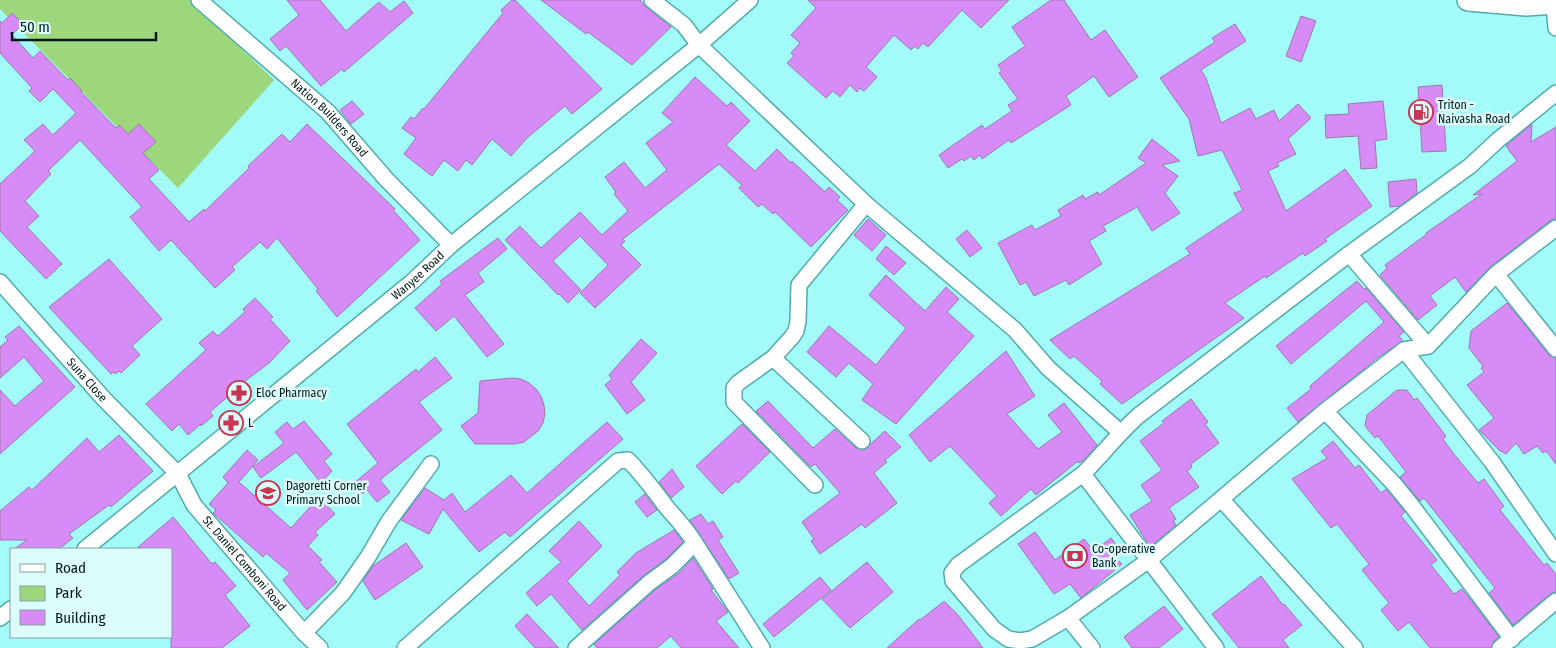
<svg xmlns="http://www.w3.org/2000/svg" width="1556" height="648" font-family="'Fira Sans Condensed',sans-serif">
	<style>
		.green { fill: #9cd87b }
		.building { fill: #d68bf6; stroke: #9d79ac }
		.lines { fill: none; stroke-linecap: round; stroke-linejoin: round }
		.street-casing { stroke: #53abab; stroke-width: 18 }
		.secondary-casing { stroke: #53abab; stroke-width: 24 }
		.street { stroke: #fff; stroke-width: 15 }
		.secondary { stroke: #fff; stroke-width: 21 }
		.labels { text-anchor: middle; stroke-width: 5; stroke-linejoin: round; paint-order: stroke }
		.poi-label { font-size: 12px; fill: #001819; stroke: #dcfdfc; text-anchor: start }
		.street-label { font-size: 12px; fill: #001819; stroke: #dcfdfc }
	</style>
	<rect width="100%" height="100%" fill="#a2faf9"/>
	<path class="green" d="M0,0h190l84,80 -96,108 -178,-179z"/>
	<g class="building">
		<path d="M287,0h33l26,31 33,-29 11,10 14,-11 9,12 -69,59 -2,-3 -21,17 -35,-40 -6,5 -10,-12 29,-24z"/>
		<path d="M512,0h3l87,89 -30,25 -7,-8 -38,32 -16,18 -19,-17 -20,26 -6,-5 -8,11 -14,-11 -12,16 -28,-22 12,-16 -14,-10 9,-11 3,2 9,-11 1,1 79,-96 -2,-3z"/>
		<path d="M541,0h99l6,7 25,20 -39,38 -44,-33 -2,2z"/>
		<path d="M808,0h201l-28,28 -19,-18 -34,37 -5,-4 -5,6 -3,-3 -4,4 -17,-15 -28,32 11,10 -13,14 -4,-3 -3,4 -7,-7 -10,12 -7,-6 -7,7 -39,-35 7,-7 -3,-3 9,-10 -9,-8 25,-27z"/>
		<path d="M1051,0h13l27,40 14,-10 33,47 -29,20 -15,-21 -28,20 5,9 -60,38 -2,-3 -27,19 -2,-4 -6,5 -3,-4 -7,5 -2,-2 -14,9 -9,-13 43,-30 3,4 27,-18 -4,-6 10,-6 -19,-26 3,-2 -4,-6 27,-19 -13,-19z"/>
		<path d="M12,13l11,11 -11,11 21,23 7,-7 28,29 2,-2 12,13 -1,1 35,36 3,-3 9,9 11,-10 17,18 -13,11 16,17 -10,9 40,43 15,-13 1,2 44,-43 -1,-2 34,-32 8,8 17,-18 88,85 -2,1 27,30 -83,77 -21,-26 2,-2 -41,-51 -10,11 -7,-7 -28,25 3,3 -20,18 -44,-48 -12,11 -29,-34 12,-10 -62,-67 -32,31 3,3 -26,27 14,15 -12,11 35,37 -16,15 -46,-48v-47l35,-33 -11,-11 19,-16 10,11 23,-22 -23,-24 -13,13 -11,-11 3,-3 -32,-35v-32l2,2z"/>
		<path d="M1301,16l15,5 -15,41 -15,-6z"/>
		<path d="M1235,24l11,17 -45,29 5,8 15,45 29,-15 6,11 18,-9 5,11 19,-17 13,14 -23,21 8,15 -19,9 2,3 -11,5 18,40 59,-42 27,37 -47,33 2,2 -22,15 -2,-3 -37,25 -1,-2 -40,27 19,15 -122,86 -22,-20 2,-3 -28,-25 -4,3 -20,-19 140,-86 -4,-6 57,-38 -9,-17 8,-3 -20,-40 -24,6 -9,-37 -29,-41 55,-36 -3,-4z"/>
		<path d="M695,77l32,29 4,-4 19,19 -24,24 29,26 22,-22 14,14 1,-2 33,31 4,-5 11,10 -3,3 11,10 -37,37 -36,-35 -2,2 -11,-10 -4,3 -19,-19 3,-3 -23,-21 -96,75 2,2 -4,4 20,20 -46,43 -15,-15 28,-28 -28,-29 -27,25 28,29 -13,13 -9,-9 -1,1 -53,-55 15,-14 21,22 39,-36 22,23 26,-24 -14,-17 2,-2 -11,-15 19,-15 21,26 22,-18 -21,-27 27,-21 -11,-9z"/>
		<path d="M1442,85l4,66 -24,1 -4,-65z"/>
		<path d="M352,101l12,13 -13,10 -11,-14z"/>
		<path d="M1383,101l4,38 -12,2 2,27 -16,1 -3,-33 -32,2 -1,-23 24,-1 -1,-10z"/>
		<path d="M1532,124l-1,18 25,-15v91l-6,3 -60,46 -24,25 -11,-15 -25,19 7,9 -19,15 -38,-45 7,-7 -2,-3 42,-31 -1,-1 56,-39 -9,1 44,-34 -11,-15z"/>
		<path d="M1152,139l28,22 -18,4 16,11 -13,17 15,20 -28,18 -15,-24 -34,19 3,5 -17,10 13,23 -33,21 -3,-5 -32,16 -8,-14 -6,3 -22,-42 34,-18 3,5 26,-14 -3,-6 25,-15 2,4 13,-7 1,3 47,-32 -8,-5z"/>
		<path d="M1416,179l1,14 -17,13 -10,1 -2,-25z"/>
		<path d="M868,219l18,16 -14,16 -18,-16z"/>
		<path d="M967,230l15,18 -12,9 -14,-18z"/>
		<path d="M498,238l9,11 -29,24 6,9 -19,13 39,49 -17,13 -33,-41 -18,15 -21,-23 27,-24 -2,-3z"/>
		<path d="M886,246l20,17 -12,12 -18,-16z"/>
		<path d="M109,259l53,60 -30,27 8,9 -19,18 -2,-2 -4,3 -2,-2 -2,2 -62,-67z"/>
		<path d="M886,275l39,36 21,-24 13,12 -12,13 27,24 -78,88 -34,-24 11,-16 -24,-21 -13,14 -29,-25 22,-26 47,39 30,-37 -37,-33z"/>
		<path d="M1357,281l7,8 2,-1 38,44 -5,4 4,5 -23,15 -82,66 -11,-14 24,-19 -1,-3 74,-64 -18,-21 -75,63 -15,-18z"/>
		<path d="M255,298l18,19 -3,2 20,22 -21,22 -32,24 1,1 -28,24 3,4 -12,10v-2l-13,11 -9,-11 -7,7 -26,-27 60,-54 -7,-7 14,-12 5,5 27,-24 -2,-3z"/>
		<path d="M1507,303l42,52 7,3v106l-10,-13 -3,2 -6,-7 -13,8 -8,-11 -10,11 -7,-4 -20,-20 15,-12 -27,-33 17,-13 -3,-4 2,-2 -14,-18 2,-17z"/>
		<path d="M19,326l56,61 -75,67v-64l15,16 29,-25 -20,-24 -24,21v-31l8,-7 -3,-3z"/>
		<path d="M641,339l16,14 -26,29 14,18 -18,14 -22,-29 7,-6 -3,-4z"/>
		<path d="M1006,351l29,45 -28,18 31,35 24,-17 -14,-17 16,-12 33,42 -13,15 -5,3 -1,-2 -42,34 -5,-6 -30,27 -12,-13 8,-7 -47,-50 -20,16 -21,-27z"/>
		<path d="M435,357l17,21 -33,24 23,28 -62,50 10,12 -13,10 -10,-12 -4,4 -9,-11 24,-20 -31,-39 69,-55 2,3z"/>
		<path d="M512,378l9,1 8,4 7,6 5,7 3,9 1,9 -2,9 -5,8 -14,11 -9,2h-40l-14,-18 17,-13 2,-32z"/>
		<path d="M1397,390h10l7,10 3,-2 29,38 -3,3 10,14 25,30 6,-4 20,27 -4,4 44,55 3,-2 9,11v18l-6,2 -37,31 -24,-32 6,-5 -71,-90 -4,3 -20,-24 6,-5 -28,-36 -3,2 -10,-12 2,-11z"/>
		<path d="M1191,399l17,23 -3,2 14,19 -28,21 1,3 -5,4 12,16 -30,21 7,11 -3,2 3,4 -26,22 -20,-32 22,-14 -11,-16 21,-15 -22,-29 24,-18 -2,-2z"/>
		<path d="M768,401l45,47 22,-19 21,19 8,2 21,-19 16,16 -16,13 2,2 -13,11 23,30 -32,25 -3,-4 -42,30 -9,-13 3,-2 -12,-17 38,-29 -25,-29 -4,3 -55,-56z"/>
		<path d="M304,421l28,33 -8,7 8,10 -11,12 -25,-31 -35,26 -8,-11 31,-24 -9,-11 12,-10 6,7z"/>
		<path d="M607,422l16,17 -113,98 -5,-5 -26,20 -36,-43 -14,25 -28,-14 24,-32 19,12 8,-7 13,19 46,-37 16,18z"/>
		<path d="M742,424l28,28 -32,31 -2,-2 -14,13 -26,-28z"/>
		<path d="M119,435l34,36 -42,36 -2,-2 -40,29 4,4 -14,11h-45l13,-9h-27v-29l29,-24 3,3 55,-52 12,14z"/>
		<path d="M1333,441l22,27 4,-3 22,28 5,-4 19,23 -4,4 36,44 -6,5 23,29 8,-5 37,48 -5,4 -3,7h-61l-21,-26 -11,9 -17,-21 8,-7 -27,-33 7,-6 -32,-40 -6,4 -39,-49 35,-21 -6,-7z"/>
		<path d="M247,450l11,10 -19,22 52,46 28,-31 16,17 -20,18 3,3 -10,11 14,14 -3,2 18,20 -30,28 -24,-30 7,-7 -24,-20 -3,4 -50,-44 3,-3 -7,-6 19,-21 -5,-6z"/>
		<path d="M672,469l12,18 -13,11 -12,-16z"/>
		<path d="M645,494l12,16 -10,7 -12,-15z"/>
		<path d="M701,514l7,10 5,-3 10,16 -5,3 21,33 -10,6 -39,-59z"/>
		<path d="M173,517l39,47 3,-2 21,24 -11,9 25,31 -28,22h-51v-99h-35z"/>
		<path d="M579,521l23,25 -35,35 22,25 31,-31 -3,-3 19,-19 38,-23 9,12 -17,17 -23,17 -61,54 -31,-36 -14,12 -11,-13 35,-31 -12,-11z"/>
		<path d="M1035,532l20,28 29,-21 10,12 17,-13 11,13 -7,6 7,7 -41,34 -11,-14 -16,10 -36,-50z"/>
		<path d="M406,543l17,24 -48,33 -12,-19 10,-15z"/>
		<path d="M693,558l20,31 -2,1 17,22 -12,9 23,27h-58l-10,-12 -14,12h-60l-3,-4 61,-54 24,-17z"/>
		<path d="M867,562l26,30 -43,36 -28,-29z"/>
		<path d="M1261,576l22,29 1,-1 18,21 -19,15 6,8h-50l-27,-34z"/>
		<path d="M820,577l11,13 -57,47 -11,-13z"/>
		<path d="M943,602h2l14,14 24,32h-96l32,-29 1,1z"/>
		<path d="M1164,606l19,23 -24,19h-27l-8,-11z"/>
		<path d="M527,614l32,34h-24l-20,-22z"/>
	</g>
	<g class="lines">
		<defs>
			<g id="street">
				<path id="s1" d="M199,0l129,112 58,67 65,66"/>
				<path d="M652,0l32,25 15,20 167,159 149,126 33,38 72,64"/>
				<path d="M1554,4l2,24"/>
				<path d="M1556,93l-58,47 -28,26 -121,88 -211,162c-20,18 -36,39 -55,58l-125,91 -6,8 1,8 41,48 14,10 12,2 12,-2 36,-21 81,-58 176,-149 79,-61 24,-4 68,-72 60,-46"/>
				<path d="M1349,254l79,92"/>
				<path d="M1496,274l60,75"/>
				<path id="s2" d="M0,282l104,117 74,75 16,31 110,128 16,15"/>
				<path d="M1404,350l88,112 64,92"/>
				<path d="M773,358l89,83"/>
				<path d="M1325,411l69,73 18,22 100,133"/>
				<path d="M1083,474l133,174"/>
				<path d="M815,485l-81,-83v-14l4,-5 35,-25 19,-21 4,-6 2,-10 1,-36 67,-81"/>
				<path d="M1222,500l133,148"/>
				<path d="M695,543l67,105"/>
				<path id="s3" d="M85,549l328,-268 38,-36 248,-200 51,-45"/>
				<path d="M0,618l11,-9"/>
				<path d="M1068,618l24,30"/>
				<path d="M304,633l39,-40 25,-36 21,-36 42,-57"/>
				<path d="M405,648l213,-187 10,-1c15,15 27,32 40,49 10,11 19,21 27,34l-23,23 -23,17 -73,65"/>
				<path d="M1500,648l56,-47"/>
			</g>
			<path id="secondary" d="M1468,0l58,5 30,-2"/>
		</defs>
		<use href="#street" class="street-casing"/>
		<use href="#secondary" class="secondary-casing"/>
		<use href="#street" class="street"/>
		<use href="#secondary" class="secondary"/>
	</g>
	<defs>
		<symbol id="fuel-ring" viewBox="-11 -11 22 22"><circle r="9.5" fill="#dcfdfc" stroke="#c63650" stroke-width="1.5"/><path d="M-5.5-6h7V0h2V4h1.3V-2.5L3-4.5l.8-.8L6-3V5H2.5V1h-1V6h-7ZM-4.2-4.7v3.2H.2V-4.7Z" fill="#c63650"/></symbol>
		<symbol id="pharmacy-ring" viewBox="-11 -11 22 22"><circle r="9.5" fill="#dcfdfc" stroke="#c63650" stroke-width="1.5"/><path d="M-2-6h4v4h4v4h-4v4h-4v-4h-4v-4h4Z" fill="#c63650"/></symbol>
		<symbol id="school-ring" viewBox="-11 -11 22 22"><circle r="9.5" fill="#dcfdfc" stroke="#c63650" stroke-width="1.5"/><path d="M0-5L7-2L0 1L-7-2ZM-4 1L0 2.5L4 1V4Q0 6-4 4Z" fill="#c63650"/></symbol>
		<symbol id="bank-ring" viewBox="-11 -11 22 22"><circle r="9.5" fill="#dcfdfc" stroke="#c63650" stroke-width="1.5"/><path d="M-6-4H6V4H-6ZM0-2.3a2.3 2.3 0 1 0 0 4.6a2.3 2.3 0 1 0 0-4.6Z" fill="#c63650"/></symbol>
	</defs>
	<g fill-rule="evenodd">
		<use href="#fuel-ring" x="1407" y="98" width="28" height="28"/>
		<use href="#pharmacy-ring" x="225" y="379" width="28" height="28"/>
		<use href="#pharmacy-ring" x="217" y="409" width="28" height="28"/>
		<use href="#school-ring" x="254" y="479" width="28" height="28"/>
		<use href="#bank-ring" x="1061" y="542" width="28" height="28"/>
	</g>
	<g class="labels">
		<g class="poi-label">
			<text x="1438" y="109">Triton -<tspan x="1438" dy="14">Naivasha Road</tspan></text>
			<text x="256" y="397">Eloc Pharmacy</text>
			<text x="248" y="427">L</text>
			<text x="286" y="490">Dagoretti Corner<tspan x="286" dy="14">Primary School</tspan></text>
			<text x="1092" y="553">Co-operative<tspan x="1092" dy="14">Bank</tspan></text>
		</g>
		<g class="street-label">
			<text dy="4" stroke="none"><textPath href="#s1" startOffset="176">Nation Builders Road</textPath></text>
			<text dy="4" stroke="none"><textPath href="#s3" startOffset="431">Wanyee Road</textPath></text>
			<text dy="4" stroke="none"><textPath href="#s2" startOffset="131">Suna Close</textPath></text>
			<text dy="4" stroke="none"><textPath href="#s2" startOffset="374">St. Daniel Comboni Road</textPath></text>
		</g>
	</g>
	<rect x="10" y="548" width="162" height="90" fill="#dcfdfc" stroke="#84a1a1"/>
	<rect x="20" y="564" width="25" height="8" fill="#ffffff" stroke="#84a1a1"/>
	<text x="55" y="573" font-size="15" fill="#001819">Road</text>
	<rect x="20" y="586" width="25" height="15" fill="#9cd87b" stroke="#84a1a1"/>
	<text x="55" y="598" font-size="15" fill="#001819">Park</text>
	<rect x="20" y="610" width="25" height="15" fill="#d68bf6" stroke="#84a1a1"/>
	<text x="55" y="623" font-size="15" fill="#001819">Building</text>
	<path d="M12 32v8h144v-8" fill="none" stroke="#001819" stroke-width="2.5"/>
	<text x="20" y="32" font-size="15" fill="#001819" stroke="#dcfdfc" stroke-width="4" paint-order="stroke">50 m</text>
</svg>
